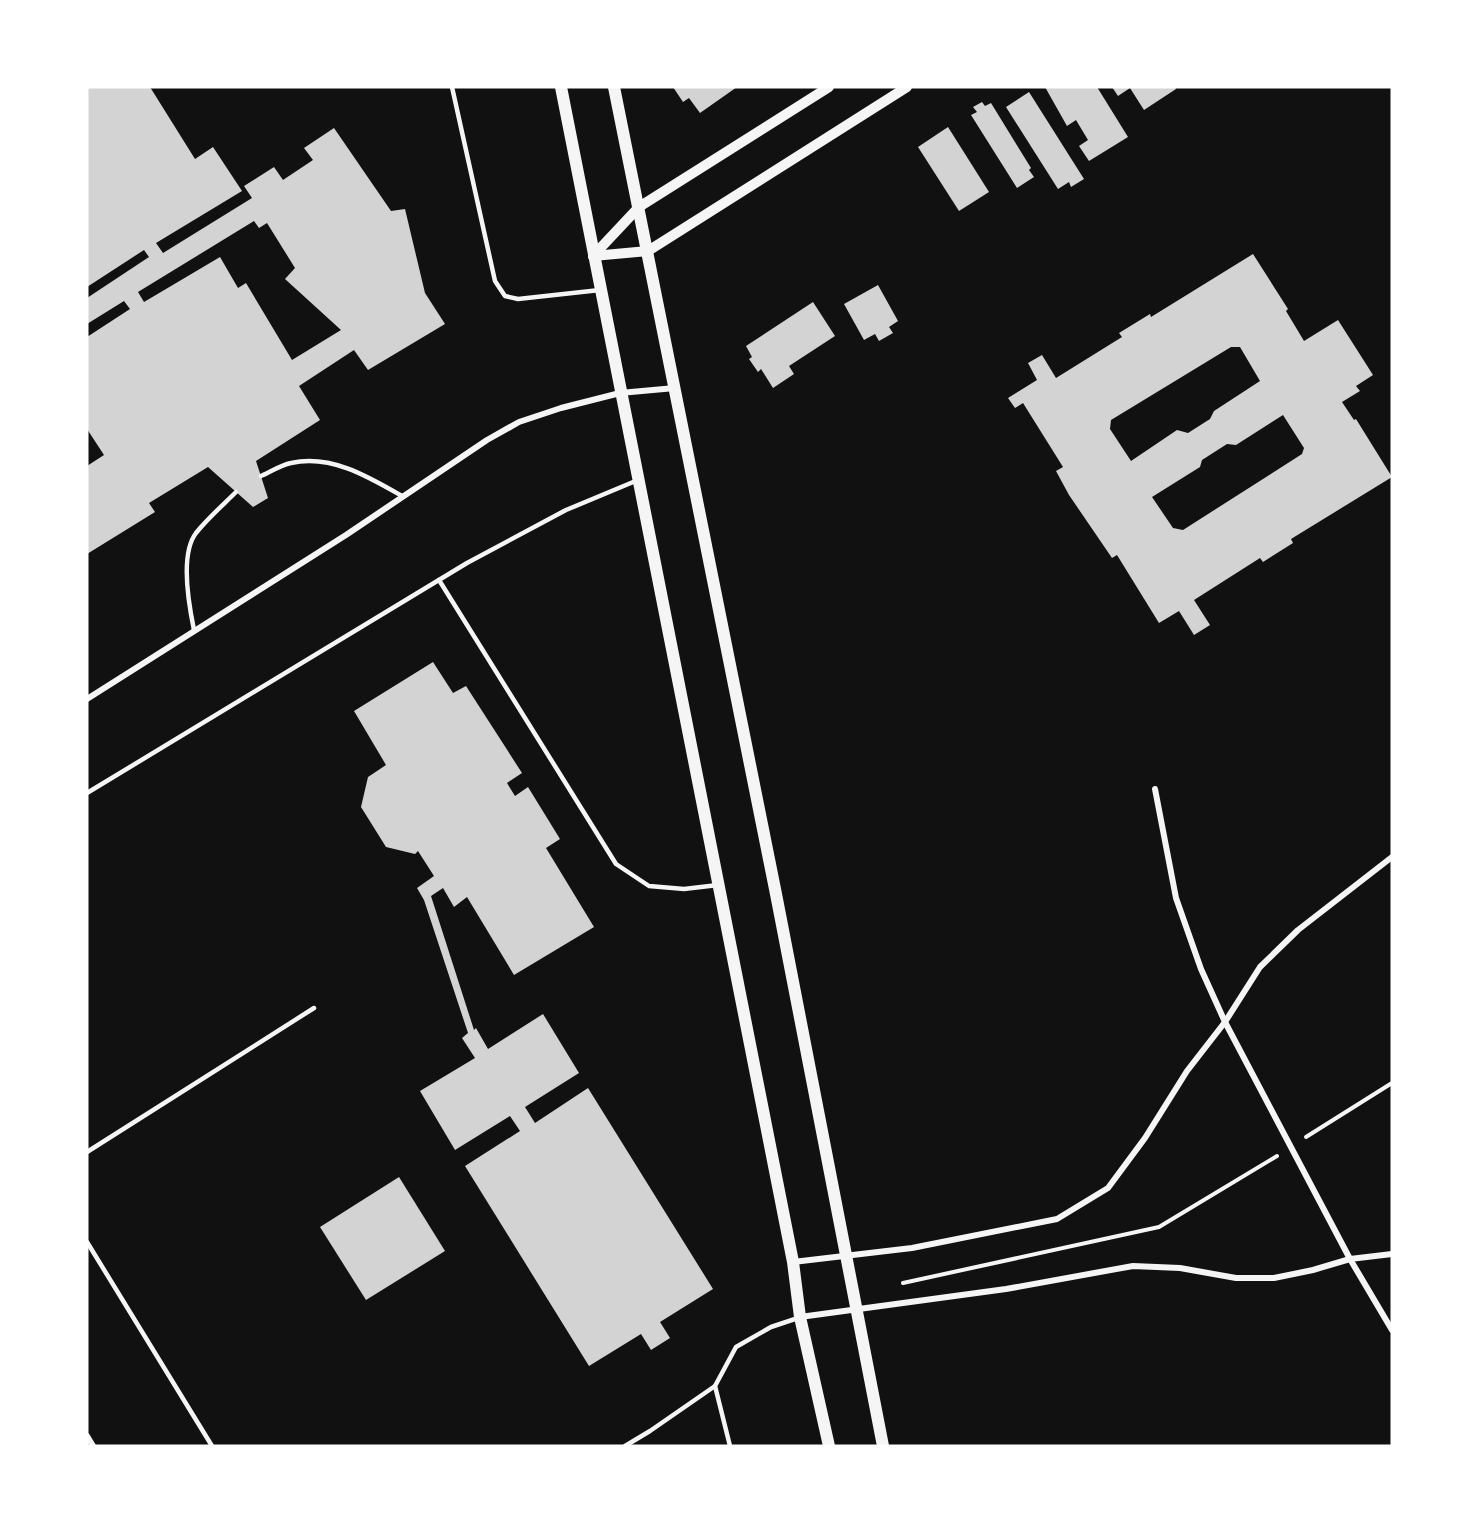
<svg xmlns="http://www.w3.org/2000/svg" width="1479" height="1533" font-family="'Public Sans',sans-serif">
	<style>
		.building { fill: #d3d3d3; fill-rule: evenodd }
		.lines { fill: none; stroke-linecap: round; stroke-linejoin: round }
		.path { stroke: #f5f5f5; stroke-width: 4 }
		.service { stroke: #f5f5f5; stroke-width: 4.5 }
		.minor { stroke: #f5f5f5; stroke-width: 6 }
		.tertiary { stroke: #f5f5f5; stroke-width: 10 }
		.secondary { stroke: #f5f5f5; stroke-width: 12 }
	</style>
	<rect width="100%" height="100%" fill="#111"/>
	<g class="building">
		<path d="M87,87h63l45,72 18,-12 29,44 -86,52 7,10 89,-55 -8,-12 30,-19 9,13 30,-20 -9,-12 30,-20 57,83 14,-2 20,84 20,31 -77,46 -14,-20 -55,36 21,34 -64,41 12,37 -15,9 -45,-40 -59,36 6,9 -68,42v-88l17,-11 -17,-26v-92l43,-28 -6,-8 -37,23v-26l62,-41 -5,-7 -57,37zM254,221l5,7 8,-5 28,45 -10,11 56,51 -49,30 -46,-77 -8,5 -18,-31 -76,45 -6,-10z"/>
		<path d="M673,87h64l-37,26 -11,-15 -6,4z"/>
		<path d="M1045,87h52l31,50 -39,24 -10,-15 9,-6 -12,-20 -9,6z"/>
		<path d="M1112,87h63l1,2 -32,21 -14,-22 -12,8z"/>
		<path d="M1029,92l55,87 -13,8 -2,-5 -11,7 -52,-82z"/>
		<path d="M982,102l3,4 6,-3 40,65 -2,2 5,7 -17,11 -46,-73 6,-3 -4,-5z"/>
		<path d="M948,127l41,65 -30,19 -41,-64z"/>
		<path d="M1253,254l35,55 -2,2 18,30 34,-21 35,55 -17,11 4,5 -18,11 12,18 2,-1 36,58 -101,62 2,4 -30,19 -3,-4 -66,42 16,25 -16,10 -15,-24 -20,12 -42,-68 -5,3 -43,-63 -13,-24 7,-4 -40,-64 -8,5 -7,-10 29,-18 -9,-17 14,-8 14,23 66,-41 -3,-4 31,-19 1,3zM1231,347h9l20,34 -46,30 -4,8 -22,14 -11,-3 -46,31 -21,-32 1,-9zM1283,415l21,33 -2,6 -119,76 -10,-2 -21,-31 48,-30 2,-7 25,-16 9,1z"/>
		<path d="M878,285l20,36 -9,6 4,6 -14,8 -4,-7 -11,6 -20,-36z"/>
		<path d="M813,302l22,34 -46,30 5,8 -21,14 -12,-19 -3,3 -9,-13 3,-2 -6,-11z"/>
		<path d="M433,662l20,31 13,-7 56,87 -15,10 8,13 13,-9 32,52 -14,9 48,79 -80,48 -47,-78 -13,10 -11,-19 -12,8 43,134 2,-2 12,21 55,-35 36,59 -54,34 10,16 53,-35 125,201 -53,33 10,16 -19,12 -10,-16 -52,32 -124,-200 55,-35 -10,-15 -55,34 -35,-59 55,-33 -13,-20 6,-5 -44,-133 -7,-12 17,-12 -16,-25 -3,3 -29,-7 -25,-40 7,-30 18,-12 -32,-54z"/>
		<path d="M399,1177l46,74 -79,49 -46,-73z"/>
	</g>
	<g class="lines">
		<g class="path">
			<path d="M1306,1137l86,-54"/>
			<path d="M903,1283l256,-56 118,-71"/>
		</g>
		<g class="service">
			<path d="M452,87l43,194 10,15 13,3 82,-9"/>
			<path d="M261,476c9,-4 20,-11 30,-13 40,-9 78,14 111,33"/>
			<path d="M439,580l177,284 33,22 35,3 34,-4"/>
			<path d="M194,630c-5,-24 -14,-76 2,-97 12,-15 27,-28 40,-41"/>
			<path d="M87,793l380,-230 99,-53 72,-30"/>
			<path d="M87,1152l227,-144"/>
			<path d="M87,1242l125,204"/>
			<path d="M715,1386l15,60"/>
			<path d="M625,1446l25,-15 65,-45 21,-39 35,-20 27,-9"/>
		</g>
		<g class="minor">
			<path d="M87,699l259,-164 141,-95 32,-18 42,-14 59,-15 55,-5"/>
			<path d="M1155,789l21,109 25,71 24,53 125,237 42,71"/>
			<path d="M793,1262l119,-14 145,-29 51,-31 37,-50 42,-67 38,-49 35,-55 38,-37 94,-73"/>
			<path d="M800,1317l206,-28 127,-23 47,2 56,10h38l39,-8 37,-11 42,-5"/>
			<path d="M87,1436l6,10"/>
		</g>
		<g class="tertiary">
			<path d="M593,256l55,-5 259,-164"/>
			<path d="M593,256l46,-49 190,-120"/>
		</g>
		<g class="secondary">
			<path d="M561,87l232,1175 7,55 29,129"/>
			<path d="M614,87l162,807 107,552"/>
		</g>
	</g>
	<rect width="1479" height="1533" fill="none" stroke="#ffffff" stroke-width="177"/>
</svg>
